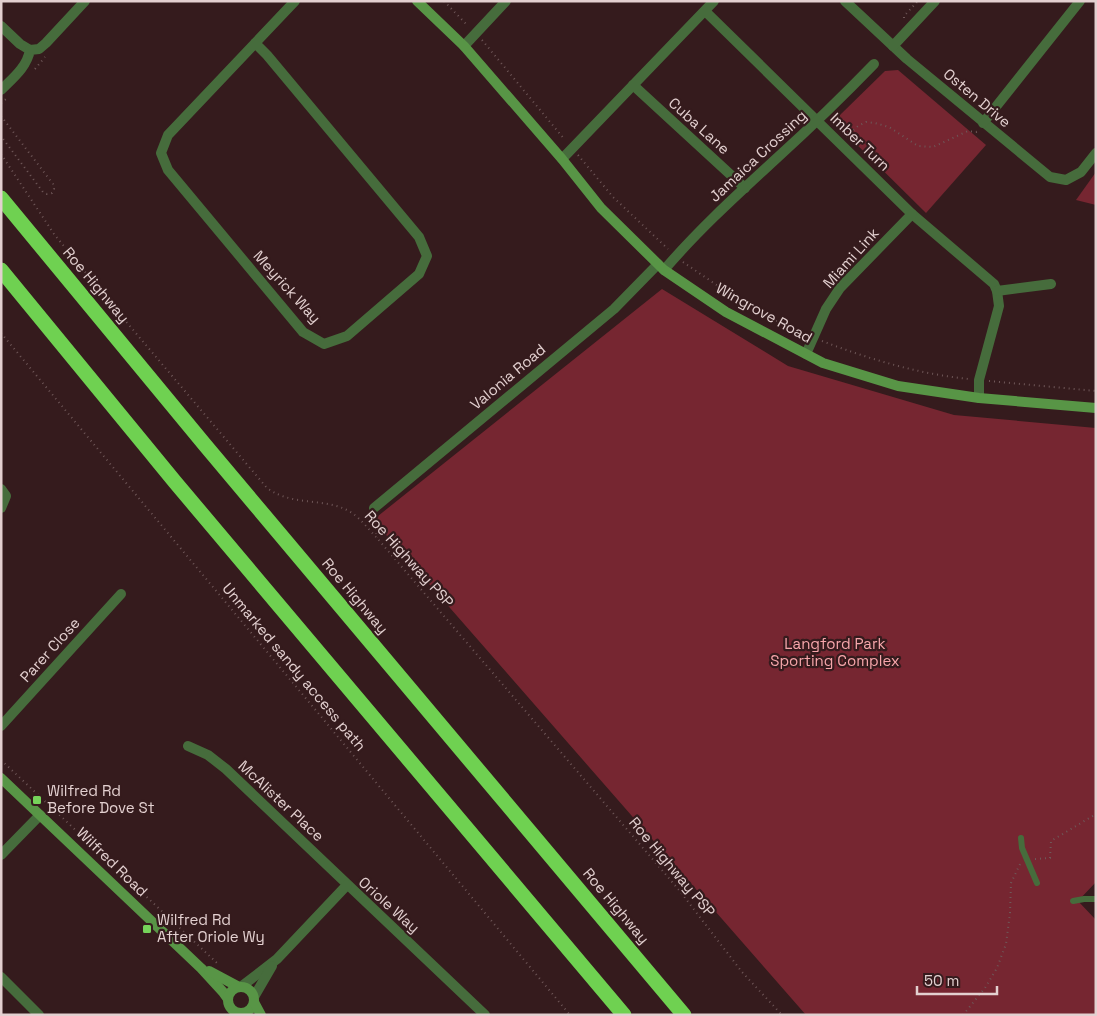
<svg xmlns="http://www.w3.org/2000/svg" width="1097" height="1016" font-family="'Space Grotesk',sans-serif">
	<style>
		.green { fill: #762631 }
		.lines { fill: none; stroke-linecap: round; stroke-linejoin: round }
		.path { stroke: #6f5758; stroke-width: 2; stroke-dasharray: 1 4; stroke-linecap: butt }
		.lane { stroke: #466c3c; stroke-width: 6 }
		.street { stroke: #466c3c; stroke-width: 10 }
		.secondary { stroke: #589546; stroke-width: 10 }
		.highway { stroke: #6fd151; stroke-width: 15 }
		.poi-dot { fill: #76d25a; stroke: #351b1d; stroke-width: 2 }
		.labels { text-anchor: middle; stroke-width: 4.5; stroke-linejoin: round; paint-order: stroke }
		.street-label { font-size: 15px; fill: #e3d0d0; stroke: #351b1d }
		.park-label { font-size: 15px; fill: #f7a6ab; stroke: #351b1d }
		.poi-label { font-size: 15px; fill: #e3d0d0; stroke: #351b1d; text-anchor: start }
	</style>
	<rect width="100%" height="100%" fill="#351b1d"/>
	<g class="green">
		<path d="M898,70l88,75 -60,68 -86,-85v-13l45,-44z"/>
		<path d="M1096,172v33l-20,-5z"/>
		<path d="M662,289l126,77 166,49 142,13v454l-18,19 18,19v95h-290l-433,-495z"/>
	</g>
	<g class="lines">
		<g class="path">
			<path d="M444,1l24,25"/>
			<path d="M904,18v-2l14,-15"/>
			<path d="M482,40l83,100"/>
			<path d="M35,69l10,-12"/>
			<path d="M1,103l5,-4"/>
			<path d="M1,116l52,68 1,5 -2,4 -5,1 -4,-2 -42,-56"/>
			<path d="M846,137l12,-11 8,-4 9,1 14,4 29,19 15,1 35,-16 8,1 3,-1"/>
			<path d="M1,154l53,80 58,71 155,183c28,20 59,8 85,25 9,6 17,17 25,25l302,352 63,82 40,43"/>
			<path d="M578,155l35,42 55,52"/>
			<path d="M683,262c38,26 77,54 120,71"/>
			<path d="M1,333l569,682"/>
			<path d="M822,341c47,18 96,33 147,38"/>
			<path d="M989,381l107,10"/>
			<path d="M375,518l2,20"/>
			<path d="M1,760l216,203"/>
			<path d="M1035,859l15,-1 1,-17 45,-27"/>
			<path d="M963,1015l22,-27 12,-20 9,-24 4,-31 1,-30 9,-19"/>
		</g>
		<g class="lane">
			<path d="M1021,838l1,10 15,35"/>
			<path d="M1073,901l11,-2h12"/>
		</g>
		<g class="street">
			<path d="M845,1l62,58 143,118 16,3 15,-8 15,-19"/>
			<path d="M705,11l207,203 82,70 3,7 2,15 -20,74v18"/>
			<path d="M1,26l19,18 10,6"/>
			<path d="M255,43l12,12 152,182 8,19 -8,18 -72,62 -23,8 -21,-12 -135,-162 -7,-17 7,-18 127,-134"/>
			<path d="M464,46l42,-45"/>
			<path d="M893,46l42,-45"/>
			<path d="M633,85l112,103"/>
			<path d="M1,90c12,-12 26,-23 29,-40l9,-1 7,-6 39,-42"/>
			<path d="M983,123l97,-122"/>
			<path d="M562,159l152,-158"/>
			<path d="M664,270c35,-41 75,-77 114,-113 33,-30 65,-61 96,-93"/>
			<path d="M997,291l54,-7"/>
			<path d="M806,354l20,-45 14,-21 72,-74"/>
			<path d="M1,489l5,7 -5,12"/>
			<path d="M374,508l240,-199 44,-45"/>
			<path d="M1,726l120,-132"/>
			<path d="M188,746l20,9 18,14 259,246"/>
			<path d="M1,855l39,-40"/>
			<path d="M1,977l38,38"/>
			<path d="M242,986l35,-27 70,-74"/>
			<path d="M254,997l18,-31"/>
		</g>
		<g class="secondary">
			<path d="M417,1l47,45 98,113 39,49 63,62 62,42 97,51 75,23 81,12 117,10"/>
			<path d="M1,778l200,190 22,24 5,7"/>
			<path d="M209,971l30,16"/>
			<circle cx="241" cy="1000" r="13"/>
			<path d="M254,1002l7,13"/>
		</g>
		<g class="highway">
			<path d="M1,198l204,247 479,570"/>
			<path d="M1,270l174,212 449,533"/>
		</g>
	</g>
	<g class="poi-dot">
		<rect x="32" y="795" width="10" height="10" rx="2.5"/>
		<rect x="142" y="924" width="10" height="10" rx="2.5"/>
	</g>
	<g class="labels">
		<g class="street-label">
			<text transform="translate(977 98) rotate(40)" y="5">Osten Drive</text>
			<text transform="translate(699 126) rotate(42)" y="5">Cuba Lane</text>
			<text transform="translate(860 142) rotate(44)" y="5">Imber Turn</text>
			<text transform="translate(758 156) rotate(-43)" y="5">Jamaica Crossing</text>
			<text transform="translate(851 258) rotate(-48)" y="5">Miami Link</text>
			<text transform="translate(96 285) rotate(50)" y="5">Roe Highway</text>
			<text transform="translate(287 287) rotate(48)" y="5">Meyrick Way</text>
			<text transform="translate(764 313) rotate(29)" y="5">Wingrove Road</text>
			<text transform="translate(508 377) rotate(-40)" y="5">Valonia Road</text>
			<text transform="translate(409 559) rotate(48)" y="5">Roe Highway PSP</text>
			<text transform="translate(355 596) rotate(50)" y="5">Roe Highway</text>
			<text transform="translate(50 650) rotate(-48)" y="5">Parer Close</text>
			<text transform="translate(294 667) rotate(50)" y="5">Unmarked sandy access path</text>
			<text transform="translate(281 801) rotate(43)" y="5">McAlister Place</text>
			<text transform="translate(112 862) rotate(44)" y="5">Wilfred Road</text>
			<text transform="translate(672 867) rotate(50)" y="5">Roe Highway PSP</text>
			<text transform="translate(389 905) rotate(42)" y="5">Oriole Way</text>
			<text transform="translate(616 906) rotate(50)" y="5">Roe Highway</text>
		</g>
		<g class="park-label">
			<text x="835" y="649">Langford Park<tspan x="835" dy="17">Sporting Complex</tspan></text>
		</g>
		<g class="poi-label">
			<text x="47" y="796">Wilfred Rd<tspan x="47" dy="17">Before Dove St</tspan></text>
			<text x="157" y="925">Wilfred Rd<tspan x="157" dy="17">After Oriole Wy</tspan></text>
		</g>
	</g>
	<rect width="1097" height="1016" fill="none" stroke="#e3d0d0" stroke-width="5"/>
	<path d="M917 986v8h80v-8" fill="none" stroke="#e3d0d0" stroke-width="2.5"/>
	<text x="924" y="986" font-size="15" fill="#e3d0d0" stroke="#351b1d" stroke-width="4" paint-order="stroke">50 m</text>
</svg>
